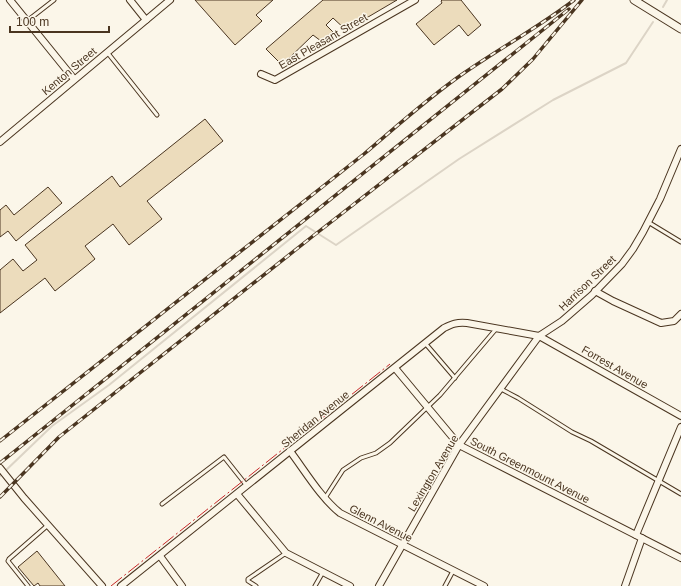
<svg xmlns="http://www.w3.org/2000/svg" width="681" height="586" font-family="Arial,sans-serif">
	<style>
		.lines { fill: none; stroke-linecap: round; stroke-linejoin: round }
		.stream { stroke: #dcd4c6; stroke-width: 2 }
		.building { fill: #ecdcbc; stroke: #4a3520 }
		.service-casing { stroke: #4a3520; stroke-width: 5 }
		.minor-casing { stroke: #4a3520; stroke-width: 8 }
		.tertiary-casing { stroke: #4a3520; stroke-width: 9 }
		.service { stroke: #fbf6e9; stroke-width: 3 }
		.minor { stroke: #fbf6e9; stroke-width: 6 }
		.tertiary { stroke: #fbf6e9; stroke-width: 7 }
		.rail-casing { stroke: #4a3520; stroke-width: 3.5 }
		.rail { stroke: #fbf6e9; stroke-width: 2; stroke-dasharray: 6; stroke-linecap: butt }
		.power { stroke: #c62828; stroke-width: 1; stroke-dasharray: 14 3 2 3; stroke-linecap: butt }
		.labels { text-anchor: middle; stroke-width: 3; stroke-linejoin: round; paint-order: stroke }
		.street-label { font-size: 11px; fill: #4a3520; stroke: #fbf6e9 }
	</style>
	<rect width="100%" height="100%" fill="#fbf6e9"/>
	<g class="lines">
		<g class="stream">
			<path d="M663,7l4,-7"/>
			<path d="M0,476l52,-50 57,-41 197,-159 30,19 123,-86 94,-59 73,-37 27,-41"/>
		</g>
	</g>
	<g class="building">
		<path d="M195,0h78l-17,15 6,6 -27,24z"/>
		<path d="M323,0h74l-51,30 -13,-12 -7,7 7,7 -12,9 -8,-6 -31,30 -16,-16z"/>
		<path d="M442,0h19l20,25 -13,11 -9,-11 -25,20 -18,-21 26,-21 -1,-2z"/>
		<path d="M205,119l18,22 -76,60 15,18 -33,26 -16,-21 -28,22 10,13 -40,32 -10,-13 -45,35v-43l13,-11 10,12 14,-11 -12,-15 87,-69 8,11z"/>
		<path d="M48,187l14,16 -46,38 -8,-10 -8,6v-27l6,-5 8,10z"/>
		<path d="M37,551l28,35h-25l-2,-3 -4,3 -16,-19z"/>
	</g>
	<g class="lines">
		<defs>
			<g id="service">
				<path d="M27,21l27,-21"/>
				<path d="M107,52l50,63"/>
				<path d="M648,222l33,20"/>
				<path d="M425,343l30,35"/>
				<path d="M501,389l17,9 54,34 19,9 90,53"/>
				<path d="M325,498l18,-28 18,-12 15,-5 14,-10 50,-48 56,-66"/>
				<path d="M162,504l62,-47 23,29"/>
				<path d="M28,586l-20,-25 1,-2 39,-34"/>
				<path d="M256,586l-8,-5v-2l38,-26"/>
				<path d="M315,586l8,-14"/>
				<path d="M445,586l8,-15"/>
			</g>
			<g id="minor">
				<path d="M10,0l64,79"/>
				<path d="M130,0l16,20"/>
				<path d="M261,74l14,6 140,-80"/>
				<path d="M0,142l170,-142"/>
				<path d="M595,291l18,10 48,22 13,-2 7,-7"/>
				<path d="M395,368l64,77 222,113"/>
				<path d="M290,451c15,20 31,47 50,62l144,73"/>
				<path d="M0,468l24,30 78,88"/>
				<path d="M237,494l49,59 64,33"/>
				<path d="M636,535l45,-108"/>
				<path d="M160,556l22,30"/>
				<path d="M121,586l323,-258c8,-4 13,-6 23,-5l72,13 142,80"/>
				<path d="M379,586l80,-141 80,-109 23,-15 30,-26 30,-31 11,-15 10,-17 17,-33 21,-50"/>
				<path d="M625,586l17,-48"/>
			</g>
			<path id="tertiary" d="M634,0l47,29"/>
		</defs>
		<use href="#service" class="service-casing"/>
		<use href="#minor" class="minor-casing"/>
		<use href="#tertiary" class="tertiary-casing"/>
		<use href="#service" class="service"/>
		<use href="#minor" class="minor"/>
		<use href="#tertiary" class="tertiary"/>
		<defs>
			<g id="rail">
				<path d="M0,441l364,-287c32,-27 65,-57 100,-81 36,-25 75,-46 110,-73"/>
				<path d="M0,463l569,-454"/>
				<path d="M0,497l59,-60 254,-201 189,-147 31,-30 49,-59"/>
			</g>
		</defs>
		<use href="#rail" class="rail-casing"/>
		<use href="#rail" class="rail"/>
		<path class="power" d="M111,586l279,-222"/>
	</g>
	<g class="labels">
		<g class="street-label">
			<text transform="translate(323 41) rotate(-30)" y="4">East Pleasant Street</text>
			<text transform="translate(69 71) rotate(-40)" y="4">Kenton Street</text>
			<text transform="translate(587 283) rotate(-44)" y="4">Harrison Street</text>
			<text transform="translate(615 367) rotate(30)" y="4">Forrest Avenue</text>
			<text transform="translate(315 419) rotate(-39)" y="4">Sheridan Avenue</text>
			<text transform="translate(530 470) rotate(27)" y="4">South Greenmount Avenue</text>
			<text transform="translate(433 473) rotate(-59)" y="4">Lexington Avenue</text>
			<text transform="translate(381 523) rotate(27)" y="4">Glenn Avenue</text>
		</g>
	</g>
	<path d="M10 26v6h99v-6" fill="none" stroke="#4a3520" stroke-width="2"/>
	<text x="16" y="26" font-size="12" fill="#4a3520" stroke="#fbf6e9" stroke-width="3" paint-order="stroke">100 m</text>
</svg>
